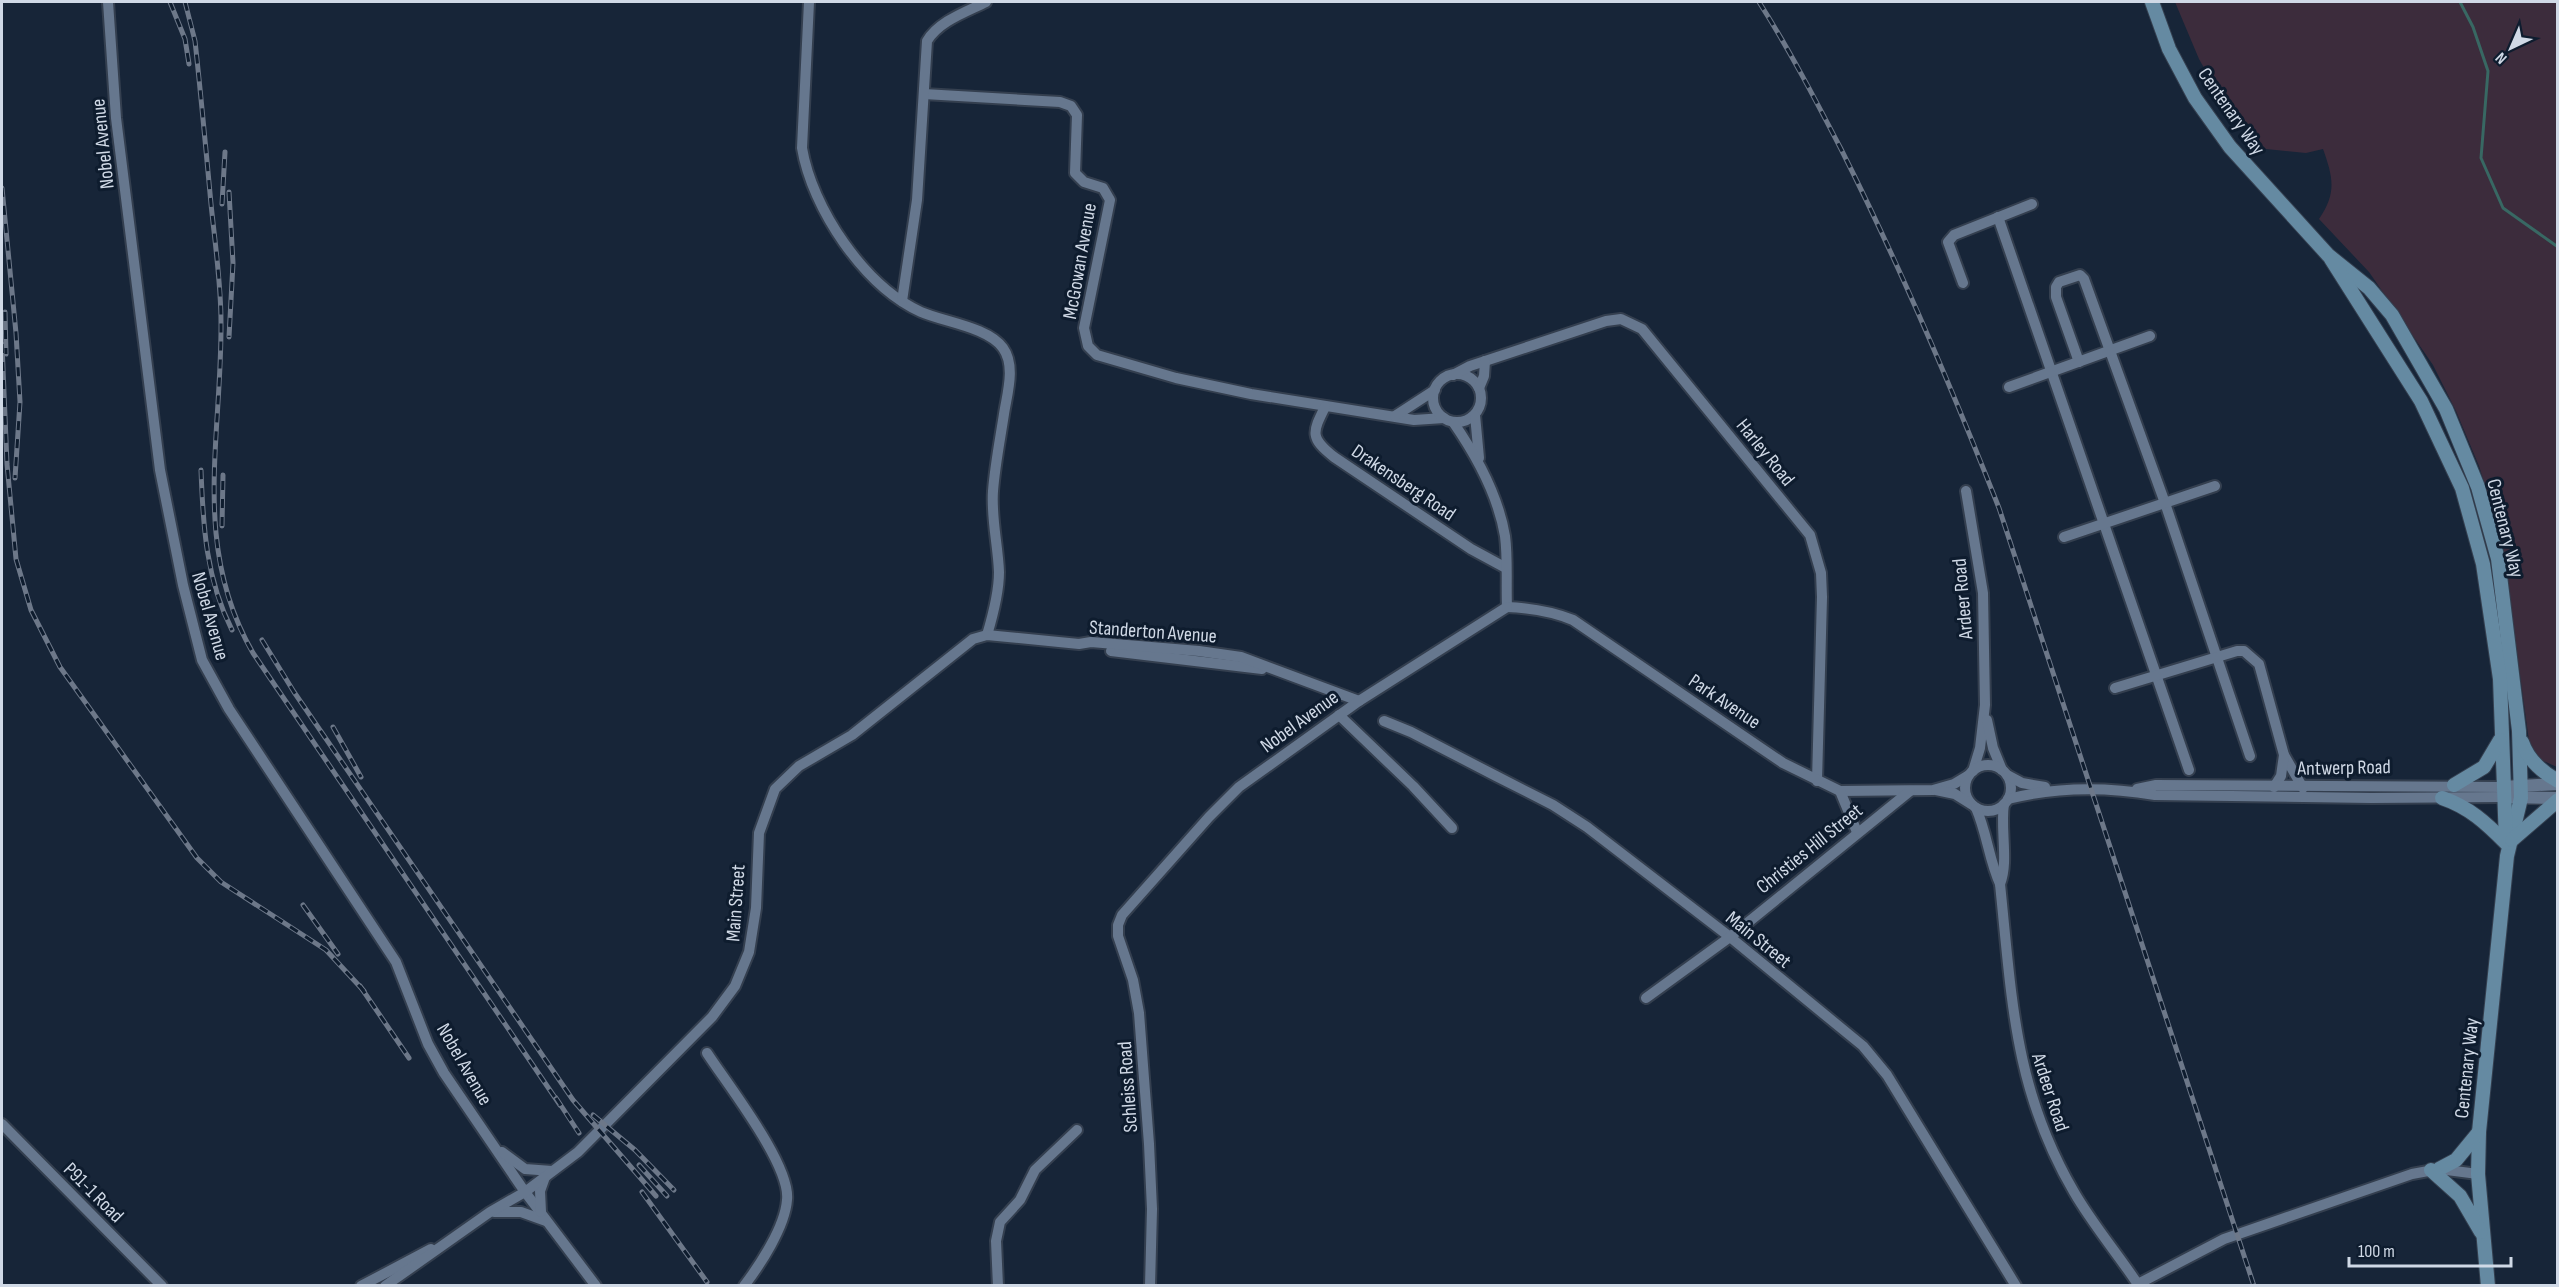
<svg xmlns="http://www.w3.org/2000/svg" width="2559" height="1287" font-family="'Sofia Sans Condensed',sans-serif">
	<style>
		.green { fill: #3c2c3c }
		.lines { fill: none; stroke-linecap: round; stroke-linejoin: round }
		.stream { stroke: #386863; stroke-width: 3 }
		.minor-casing { stroke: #343f4f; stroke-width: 14 }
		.tertiary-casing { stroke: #343f4f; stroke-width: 15 }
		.secondary-casing { stroke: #343f4f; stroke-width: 16 }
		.minor { stroke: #66778e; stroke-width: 10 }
		.tertiary { stroke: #66778e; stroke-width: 12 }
		.secondary { stroke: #658aa2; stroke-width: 14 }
		.rail-casing { stroke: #6d7889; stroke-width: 5 }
		.rail { stroke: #0e1c2e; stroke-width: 3; stroke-dasharray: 9; stroke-linecap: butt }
		.labels { text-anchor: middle; stroke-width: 6; stroke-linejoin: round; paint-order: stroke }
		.street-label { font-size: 20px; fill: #d0d9e6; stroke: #0e1c2e }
	</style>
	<rect width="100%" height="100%" fill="#172538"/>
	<path class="green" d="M2175,2h382v765l-18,-8 -10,-18 -28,-205 -22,-70 -23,-55 -23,-46 -64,-93 -50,-53c18,-26 14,-42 4,-70l-17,4 -40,-4 -32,-28 -35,-62z"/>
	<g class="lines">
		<path class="stream" d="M2460,2l13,25 15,44 -7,87 22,50 55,39"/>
		<defs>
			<g id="minor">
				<path d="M108,2l8,116 44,352 23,115 19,75 27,49 167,253 32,82 16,29 81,119 71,94"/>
				<path d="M809,2l-7,146c10,60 62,138 119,164 23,10 67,15 82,36 13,18 4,46 1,66 -4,26 -9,51 -11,77 -2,27 5,54 6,81 0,21 -6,43 -12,63"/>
				<path d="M924,94l136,8 11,4 6,9 -2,58 9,9 19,6 7,12 -26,128 4,18 9,9 79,23 75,16 163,26 30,-2"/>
				<path d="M1998,217l191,553"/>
				<path d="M1963,283l-15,-41 6,-7 78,-31"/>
				<path d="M902,301l15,-101 10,-159c12,-20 39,-29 59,-39"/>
				<path d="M2079,362l-23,-65v-10l3,-5 21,-7 4,4 81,224 85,253"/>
				<circle cx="1457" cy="398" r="24"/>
				<path d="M1453,375l17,-9 136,-45 15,-2 21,10 168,206 11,38 1,24 -5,184"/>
				<path d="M2009,387l141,-51"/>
				<path d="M1479,388l5,-12 1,-15"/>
				<path d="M1325,407c-13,26 -15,31 9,50l137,92 35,19"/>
				<path d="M1475,415l4,43"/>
				<path d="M1395,416l40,-26"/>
				<path d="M1453,422c23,33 45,73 52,114 3,23 1,48 2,71"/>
				<path d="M1966,491l17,102 2,112 -5,43 -7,23"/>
				<path d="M2064,537l151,-51"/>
				<path d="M1507,607c23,1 44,4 66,13l210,143 57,28 93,-1 21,-6 15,-9"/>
				<path d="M1111,651l151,18"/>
				<path d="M2115,688l122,-37h7l15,13 25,91 19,33"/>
				<path d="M1339,715l74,71 39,42"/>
				<path d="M1987,720l6,28 9,22"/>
				<path d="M1384,721l27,11 85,44 57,29 34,22 143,110 133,109 24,29 129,211"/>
				<circle cx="1988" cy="788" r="23"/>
				<path d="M2007,775l15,8 23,4"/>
				<path d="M2274,787l7,-11 3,-21"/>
				<path d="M2137,789l19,-4 346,2"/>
				<path d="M1936,790l19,4 16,10"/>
				<path d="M1840,791l17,41"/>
				<path d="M2008,799c47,-12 99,-12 147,-4l216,3 132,-1"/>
				<path d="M1976,808c11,25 13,52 24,76 12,115 14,205 74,308 19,33 44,62 65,94"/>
				<path d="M2000,884c9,-22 0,-55 4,-80"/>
				<path d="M1646,998l84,-61 180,-146"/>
				<path d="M707,1053c20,31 84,112 80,147 -2,27 -27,65 -43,86"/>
				<path d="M2,1124l160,162"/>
				<path d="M502,1152l23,17 27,2"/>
				<path d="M494,1212h27l25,9"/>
				<path d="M541,1212l-1,-21 5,-14"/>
				<path d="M2138,1284l86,-45 188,-65 27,-5 39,5"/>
				<path d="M361,1286l70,-37"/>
				<path d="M385,1286l105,-74 35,-20 53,-40 134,-135 23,-31 14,-34 7,-44 3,-75 16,-44 24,-23 53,-31 121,-96 14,-4 92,9 12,-2 108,9 42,6 118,44"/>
				<path d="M998,1286l-2,-45 4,-19 20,-22 15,-30 42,-40"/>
				<path d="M1150,1286l2,-77 -3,-65 -10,-131 -6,-33 -15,-44v-11l4,-10 87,-98 30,-30 120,-86 148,-94"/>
			</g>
			<g id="tertiary">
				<path d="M2502,787l56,-3"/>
				<path d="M2503,797l55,1"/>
			</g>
			<g id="secondary">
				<path d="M2152,2l17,47 26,49 35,49 98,108 41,33 23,27 54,94 32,78 20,72 21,172 2,67 -14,58 -28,276 -1,42 10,112"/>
				<path d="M2331,259l90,142 41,87 21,76 17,115 6,163"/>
				<path d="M2522,742c6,18 20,30 36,39"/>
				<path d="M2454,785l30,-18 16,-27"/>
				<path d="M2442,798c27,9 44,25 64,45"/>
				<path d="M2512,840l46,-40"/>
				<path d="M2439,1169l17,-9 23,-28"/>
				<path d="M2431,1170l29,26 21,36"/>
			</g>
		</defs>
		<use href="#minor" class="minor-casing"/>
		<use href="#tertiary" class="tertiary-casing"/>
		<use href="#secondary" class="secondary-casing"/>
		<use href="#minor" class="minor"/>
		<use href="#tertiary" class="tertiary"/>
		<use href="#secondary" class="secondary"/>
		<defs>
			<g id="rail">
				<path d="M170,2l15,37 4,25"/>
				<path d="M185,2l10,39c6,54 11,109 16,163 4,39 10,79 10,118 1,116 -30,224 32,331l307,452"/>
				<path d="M1759,2c30,47 56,97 82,147 59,117 110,237 158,359l255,778"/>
				<path d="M2,188l14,145 4,69 -5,76"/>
				<path d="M229,192l4,71 -4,74"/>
				<path d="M222,204l3,-52"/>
				<path d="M5,312l1,42"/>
				<path d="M2,344l5,120 9,95 15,51 29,57 137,191 24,24 105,68 38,41"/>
				<path d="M201,470c2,56 5,109 31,160"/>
				<path d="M222,526l1,-51"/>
				<path d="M262,640l32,52 279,408 83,96"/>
				<path d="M333,727l28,50"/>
				<path d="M303,905l35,49"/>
				<path d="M360,986l49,72"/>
				<path d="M556,1098l23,35"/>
				<path d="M593,1115l42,35 39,40"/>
				<path d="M639,1165l28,31"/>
				<path d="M642,1192l65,90"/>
			</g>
		</defs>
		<use href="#rail" class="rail-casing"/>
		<use href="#rail" class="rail"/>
	</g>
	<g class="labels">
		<g class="street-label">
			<text transform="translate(2232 111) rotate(55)" y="7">Centenary Way</text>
			<text transform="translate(102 144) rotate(-96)" y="7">Nobel Avenue</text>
			<text transform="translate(1079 261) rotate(-80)" y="7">McGowan Avenue</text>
			<text transform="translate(1766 452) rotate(51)" y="7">Harley Road</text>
			<text transform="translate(1404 482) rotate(34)" y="7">Drakensberg Road</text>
			<text transform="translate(2506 528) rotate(76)" y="7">Centenary Way</text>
			<text transform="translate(1962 599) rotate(-95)" y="7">Ardeer Road</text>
			<text transform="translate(211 616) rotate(74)" y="7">Nobel Avenue</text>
			<text transform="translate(1153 631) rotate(4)" y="7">Standerton Avenue</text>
			<text transform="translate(1725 701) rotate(34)" y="7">Park Avenue</text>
			<text transform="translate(1299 721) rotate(-36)" y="7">Nobel Avenue</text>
			<text transform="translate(2344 767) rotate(-1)" y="7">Antwerp Road</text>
			<text transform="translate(1809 848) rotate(-39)" y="7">Christies Hill Street</text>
			<text transform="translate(735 903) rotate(-86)" y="7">Main Street</text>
			<text transform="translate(1759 939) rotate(39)" y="7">Main Street</text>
			<text transform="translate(465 1064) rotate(60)" y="7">Nobel Avenue</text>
			<text transform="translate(2466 1068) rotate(-84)" y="7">Centenary Way</text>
			<text transform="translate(1127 1087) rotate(-94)" y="7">Schleiss Road</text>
			<text transform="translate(2051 1092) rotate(72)" y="7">Ardeer Road</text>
			<text transform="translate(94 1192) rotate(45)" y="7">P91-1 Road</text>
		</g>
	</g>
	<rect width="2559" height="1287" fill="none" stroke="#d0d9e6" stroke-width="6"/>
	<g transform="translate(2511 48) rotate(224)" stroke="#0e1c2e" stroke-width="4.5" paint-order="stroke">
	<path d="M0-4.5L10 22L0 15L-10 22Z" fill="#d0d9e6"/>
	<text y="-9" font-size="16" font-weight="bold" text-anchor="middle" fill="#d0d9e6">N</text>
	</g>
	<path d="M2349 1257v9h162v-9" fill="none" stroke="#d0d9e6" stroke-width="3"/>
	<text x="2358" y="1257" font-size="18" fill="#d0d9e6" stroke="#0e1c2e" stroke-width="4.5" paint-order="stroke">100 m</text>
</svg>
